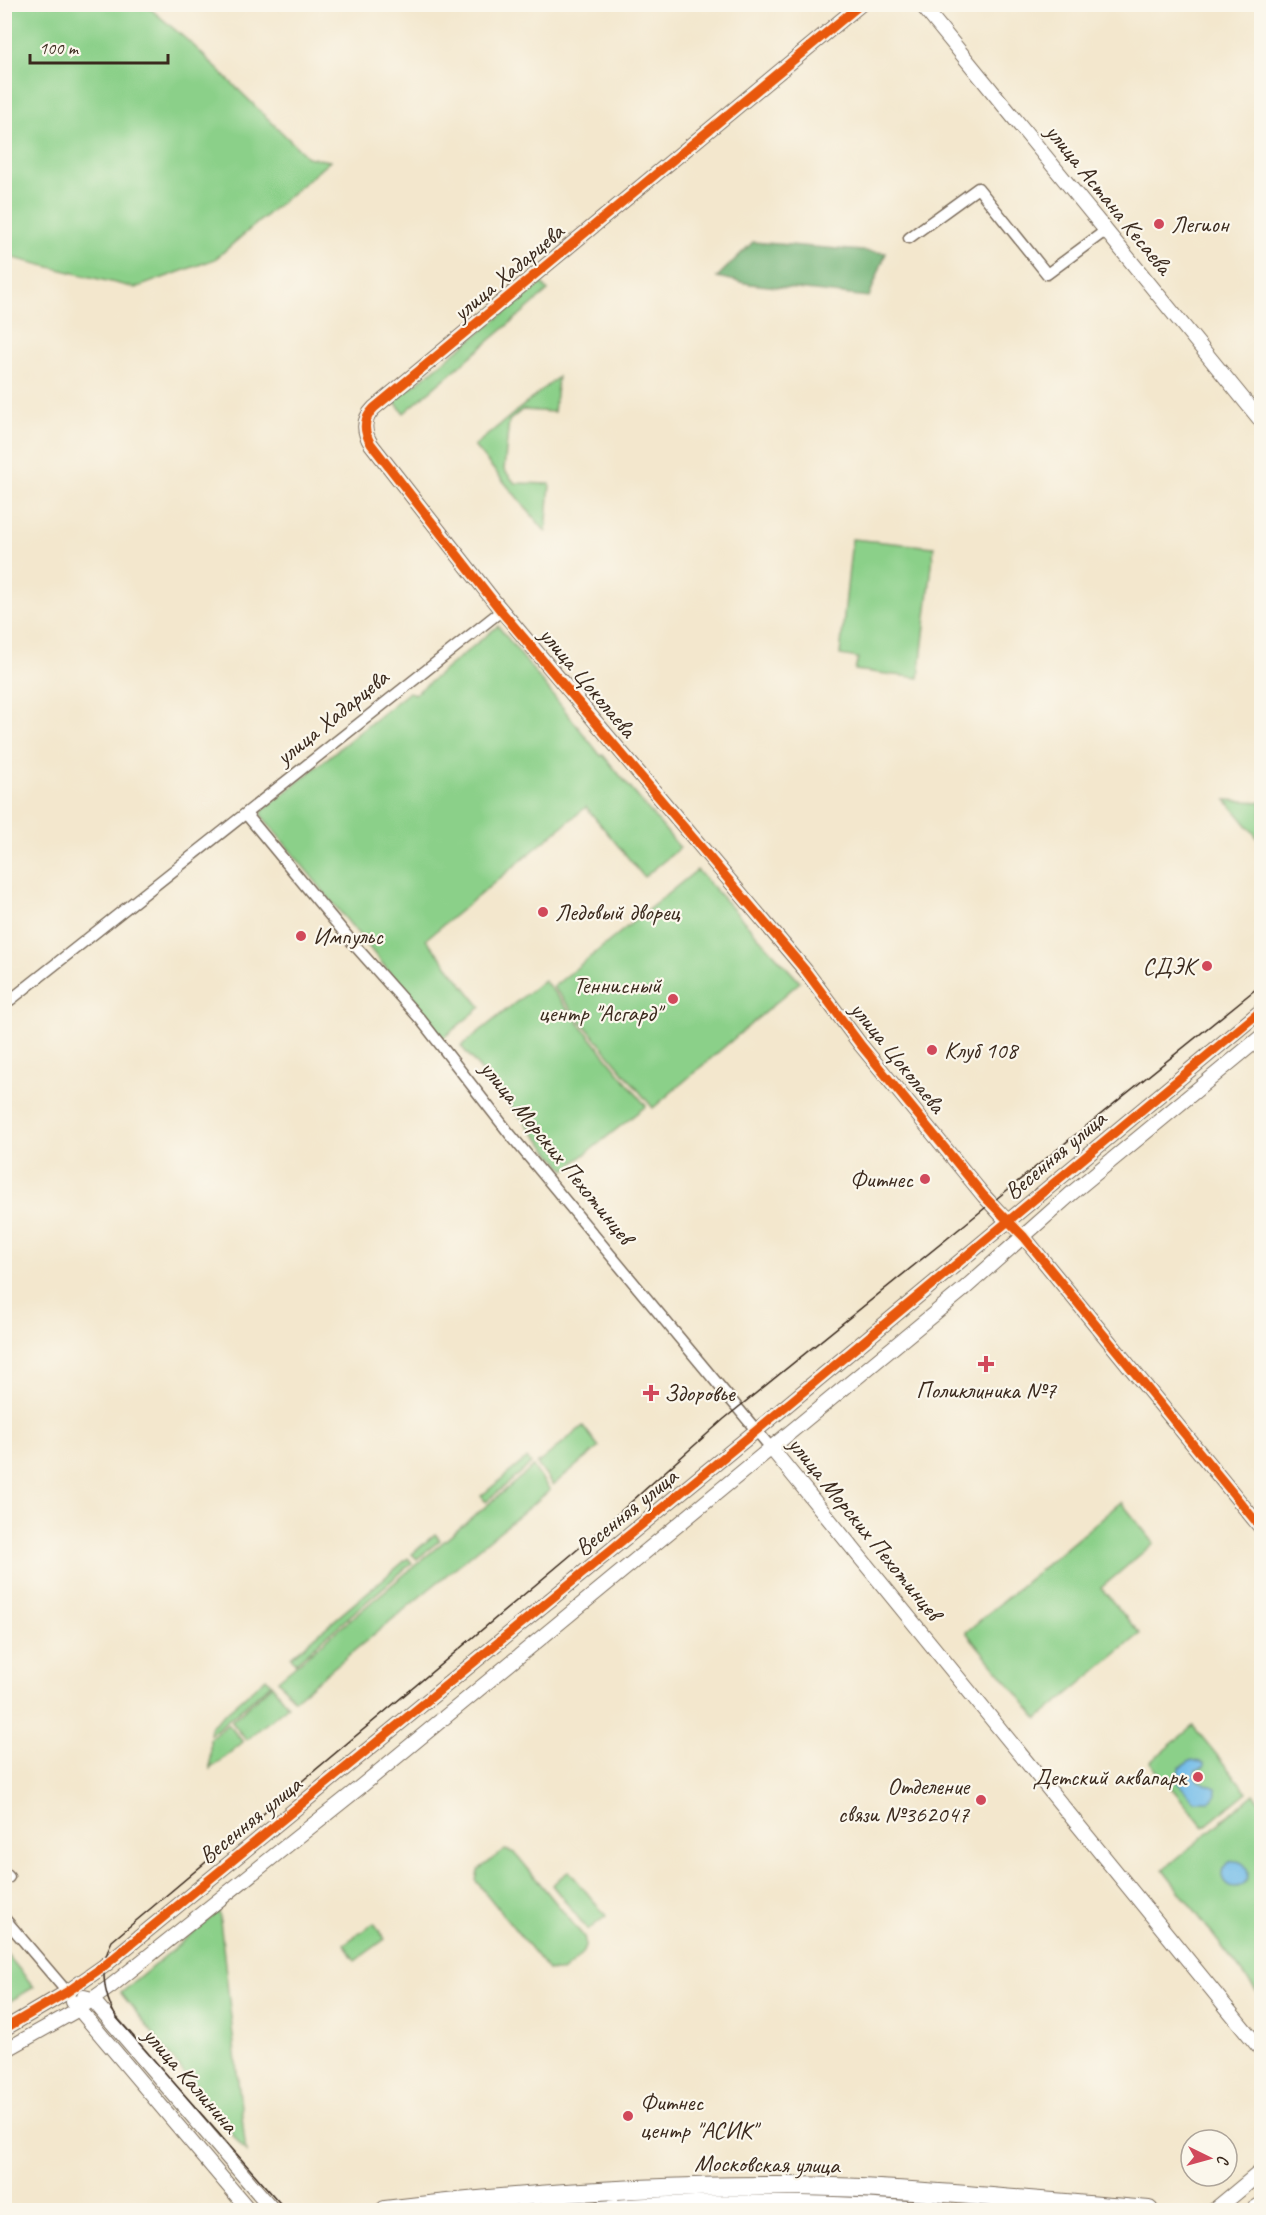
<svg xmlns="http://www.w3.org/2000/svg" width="1266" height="2215" font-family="Caveat,sans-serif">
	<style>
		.green { fill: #8bd089; stroke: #637d54; stroke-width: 1.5 }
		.forest { fill: #70b275; stroke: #566e4a; stroke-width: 1.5 }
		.water { fill: #6fbbe9; stroke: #557284; stroke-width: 1.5 }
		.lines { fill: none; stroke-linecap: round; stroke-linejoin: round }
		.minor-casing { stroke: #7b6c5b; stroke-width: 13 }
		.tertiary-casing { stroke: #7b6c5b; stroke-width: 16 }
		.secondary-casing { stroke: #7b6c5b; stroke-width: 17 }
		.trunk-casing { stroke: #7b6c5b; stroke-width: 20 }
		.minor { stroke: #fff; stroke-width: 10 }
		.tertiary { stroke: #fff; stroke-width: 14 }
		.secondary { stroke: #fff; stroke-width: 15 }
		.trunk { stroke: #fff; stroke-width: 18 }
		.tram { stroke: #3b2a1e; stroke-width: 1.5 }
		.cycleway-casing { stroke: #fbf7ec; stroke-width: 13 }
		.cycleway { stroke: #e8590c; stroke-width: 9 }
		.poi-dot { fill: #d1495b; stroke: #fbf7ec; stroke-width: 2 }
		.labels { text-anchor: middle; stroke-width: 4.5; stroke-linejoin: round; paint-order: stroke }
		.street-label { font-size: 24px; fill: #3b2a1e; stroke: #fbf7ec }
		.poi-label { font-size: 24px; fill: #3b2a1e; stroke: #fbf7ec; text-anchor: start }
	</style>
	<rect width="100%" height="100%" fill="#fbf7ec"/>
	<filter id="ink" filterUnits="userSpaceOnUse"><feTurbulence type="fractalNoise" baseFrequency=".0167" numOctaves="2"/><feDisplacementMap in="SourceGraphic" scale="12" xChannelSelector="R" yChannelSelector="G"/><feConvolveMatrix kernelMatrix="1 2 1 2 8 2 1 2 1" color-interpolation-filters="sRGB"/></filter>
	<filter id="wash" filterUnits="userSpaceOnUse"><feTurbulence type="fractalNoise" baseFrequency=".008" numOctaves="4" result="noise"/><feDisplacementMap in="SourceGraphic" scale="24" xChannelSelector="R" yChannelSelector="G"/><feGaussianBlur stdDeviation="1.35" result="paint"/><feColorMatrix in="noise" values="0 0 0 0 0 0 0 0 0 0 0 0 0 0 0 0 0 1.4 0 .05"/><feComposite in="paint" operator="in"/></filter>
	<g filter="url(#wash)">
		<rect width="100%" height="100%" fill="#f3e7cd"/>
		<g class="green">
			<path d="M5,4l141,1 47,40 114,112 23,4 -115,98 -80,29 -130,-32z"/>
			<path d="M542,283l6,8 -144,122 -10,-12z"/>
			<path d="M558,377l-4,35 -32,-2 -13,11 -5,49 11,13 35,1 -4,48 -72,-86z"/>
			<path d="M852,539l82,8 -15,131 -64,-8 3,-12 -18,-3z"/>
			<path d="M498,626l103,130 2,-1 77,93 -36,29 -58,-70 -160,132 55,68 -38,31 -181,-222v-5l147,-119 6,2z"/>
			<path d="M1226,800l35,2v40z"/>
			<path d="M697,870l103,112 -147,126 -100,-121z"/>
			<path d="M544,980l102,126 -81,64 -104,-124z"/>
			<path d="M583,1426l16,21 -46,38 -16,-21z"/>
			<path d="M527,1458l4,6 -45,38 -5,-6z"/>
			<path d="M533,1467l17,23 -256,210 -16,-20z"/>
			<path d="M1121,1502l33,41 -53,45 39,46 -102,85 -72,-87z"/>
			<path d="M435,1534l5,6 -23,19 -5,-5z"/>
			<path d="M408,1558l4,5 -117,100 -4,-6z"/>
			<path d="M266,1678l5,6 -61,51 1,-9z"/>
			<path d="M272,1685l16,21 -42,34 -15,-19z"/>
			<path d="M228,1724l15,18 -33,27v-30z"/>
			<path d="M1193,1726l54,66 -43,35 -54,-65z"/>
			<path d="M1254,1794l7,10v193l-98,-127z"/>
			<path d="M505,1850l10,3 69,84c6,16 -11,25 -22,35l-14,-2 -72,-89 2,-11z"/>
			<path d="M569,1871l37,45 -18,14 -36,-45z"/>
			<path d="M219,1911l27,241 -125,-159z"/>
			<path d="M374,1923l11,16 -30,22 -11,-17z"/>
			<path d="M5,1952l29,35 -29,17h-1z"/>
		</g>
		<path class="forest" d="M753,242l133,11 -17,44 -119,-13 -33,-7z"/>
		<g class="water">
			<path d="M1192,1760l12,3v4l-8,3 -1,5 3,6 18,7 1,7 -7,6h-16l-17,-19 2,-14z"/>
			<circle cx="1235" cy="1874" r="13"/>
		</g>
	</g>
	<g filter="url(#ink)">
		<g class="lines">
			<defs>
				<g id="minor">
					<path d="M909,238l69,-50 69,86 58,-43"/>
					<path d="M246,814l111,134 64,72 88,113 262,315"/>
					<path d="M4,1005l497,-394"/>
					<path d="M1007,1221l17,16"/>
					<path d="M4,1872l5,5 -5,4"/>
					<path d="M4,1918l63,74"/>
				</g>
				<g id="tertiary">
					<path d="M861,4l-487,404c-11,11 -11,23 -3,36l126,161 308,365 55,74 124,152 23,25"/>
					<path d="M921,4l341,418"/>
					<path d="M1024,1237l238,292"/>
					<path d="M771,1448l491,603"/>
					<path d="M84,1997l8,2 181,211"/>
					<path d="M73,2002l176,208"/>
					<path d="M4,2029l63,-37 37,-26 653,-536 505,-420"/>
					<path d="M4,2051l73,-41 34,-24 248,-198 605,-499 108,-96 190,-157"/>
				</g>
				<g id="secondary">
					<path d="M1215,2210l47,-39"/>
					<path d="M1253,2210l9,-6"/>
				</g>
				<g id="trunk">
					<path d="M385,2210c134,-16 267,-25 402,-24 121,1 242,15 362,24"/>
					<path d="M601,2210c101,-8 204,-7 305,0"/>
				</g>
			</defs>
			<use href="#minor" class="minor-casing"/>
			<use href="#tertiary" class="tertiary-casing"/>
			<use href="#secondary" class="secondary-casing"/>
			<use href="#trunk" class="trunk-casing"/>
			<use href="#minor" class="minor"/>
			<use href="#tertiary" class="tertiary"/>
			<use href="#secondary" class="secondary"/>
			<use href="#trunk" class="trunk"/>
			<path class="tram" d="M286,2210l-170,-193c-13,-23 -17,-52 -4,-76l472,-397 140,-125 538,-435"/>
			<defs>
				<g id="cycleway">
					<path d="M861,4l-487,404c-11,11 -11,23 -3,36l130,167 304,359 55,74 124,152 40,41 238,292"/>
					<path d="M4,2029l63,-37 37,-26 653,-536 505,-420"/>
				</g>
			</defs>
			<use href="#cycleway" class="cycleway-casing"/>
			<use href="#cycleway" class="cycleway"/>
		</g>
	</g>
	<g class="poi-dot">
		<circle cx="1159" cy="224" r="6"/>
		<circle cx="543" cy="912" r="6"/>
		<circle cx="301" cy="936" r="6"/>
		<circle cx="1207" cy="966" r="6"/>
		<circle cx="673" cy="999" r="6"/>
		<circle cx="932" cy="1050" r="6"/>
		<circle cx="925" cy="1179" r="6"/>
		<path d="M983 1355h6v6h6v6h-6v6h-6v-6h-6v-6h6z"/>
		<path d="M648 1384h6v6h6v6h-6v6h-6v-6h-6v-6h6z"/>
		<circle cx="1198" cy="1777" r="6"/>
		<circle cx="981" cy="1800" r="6"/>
		<circle cx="628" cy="2116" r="6"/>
	</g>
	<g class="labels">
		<g class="street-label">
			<text transform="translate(1109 199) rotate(51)" y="8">улица Астана Кесаева</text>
			<text transform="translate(508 272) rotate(-40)" y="8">улица Хадарцева</text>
			<text transform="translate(588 682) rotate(50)" y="8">улица Цоколаева</text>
			<text transform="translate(332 717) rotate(-39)" y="8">улица Хадарцева</text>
			<text transform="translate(898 1057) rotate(51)" y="8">улица Цоколаева</text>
			<text transform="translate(557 1152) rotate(51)" y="8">улица Морских Пехотинцев</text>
			<text transform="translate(1055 1155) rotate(-40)" y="8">Весенняя улица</text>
			<text transform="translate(626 1512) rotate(-39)" y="8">Весенняя улица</text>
			<text transform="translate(865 1528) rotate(51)" y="8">улица Морских Пехотинцев</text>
			<text transform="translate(250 1820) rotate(-39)" y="8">Весенняя улица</text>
			<text transform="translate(191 2080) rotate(49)" y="8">улица Калинина</text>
			<text transform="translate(767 2164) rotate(1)" y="8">Московская улица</text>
		</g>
		<g class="poi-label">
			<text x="1171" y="232">Легион</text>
			<text x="555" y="920">Ледовый дворец</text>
			<text x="313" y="944">Импульс</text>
			<text x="1195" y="974" text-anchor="end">СДЭК</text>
			<text x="661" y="993" text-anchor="end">Теннисный<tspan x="661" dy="28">центр "Асгард"</tspan></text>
			<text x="944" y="1058">Клуб 108</text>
			<text x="913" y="1187" text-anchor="end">Фитнес</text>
			<text x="986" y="1398" text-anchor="middle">Поликлиника №7</text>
			<text x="664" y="1401">Здоровье</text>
			<text x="1186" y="1785" text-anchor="end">Детский аквапарк</text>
			<text x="969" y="1794" text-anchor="end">Отделение<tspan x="969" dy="28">связи №362047</tspan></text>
			<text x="640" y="2110">Фитнес<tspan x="640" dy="28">центр "АСИК"</tspan></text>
		</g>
	</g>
	<rect width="1266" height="2215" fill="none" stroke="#fbf7ec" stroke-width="24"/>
	<g transform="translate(1209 2158) rotate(95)"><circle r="28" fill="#fbf7ec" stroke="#aea59a" stroke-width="1.5"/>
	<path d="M0-4.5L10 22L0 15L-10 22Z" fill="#d1495b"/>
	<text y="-9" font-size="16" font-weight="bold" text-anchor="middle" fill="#3b2a1e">С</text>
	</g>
	<path d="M30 54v9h138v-9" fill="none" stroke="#3b2a1e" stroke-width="3"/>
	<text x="39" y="54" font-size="18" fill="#3b2a1e" stroke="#fbf7ec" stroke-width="4.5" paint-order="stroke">100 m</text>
</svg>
